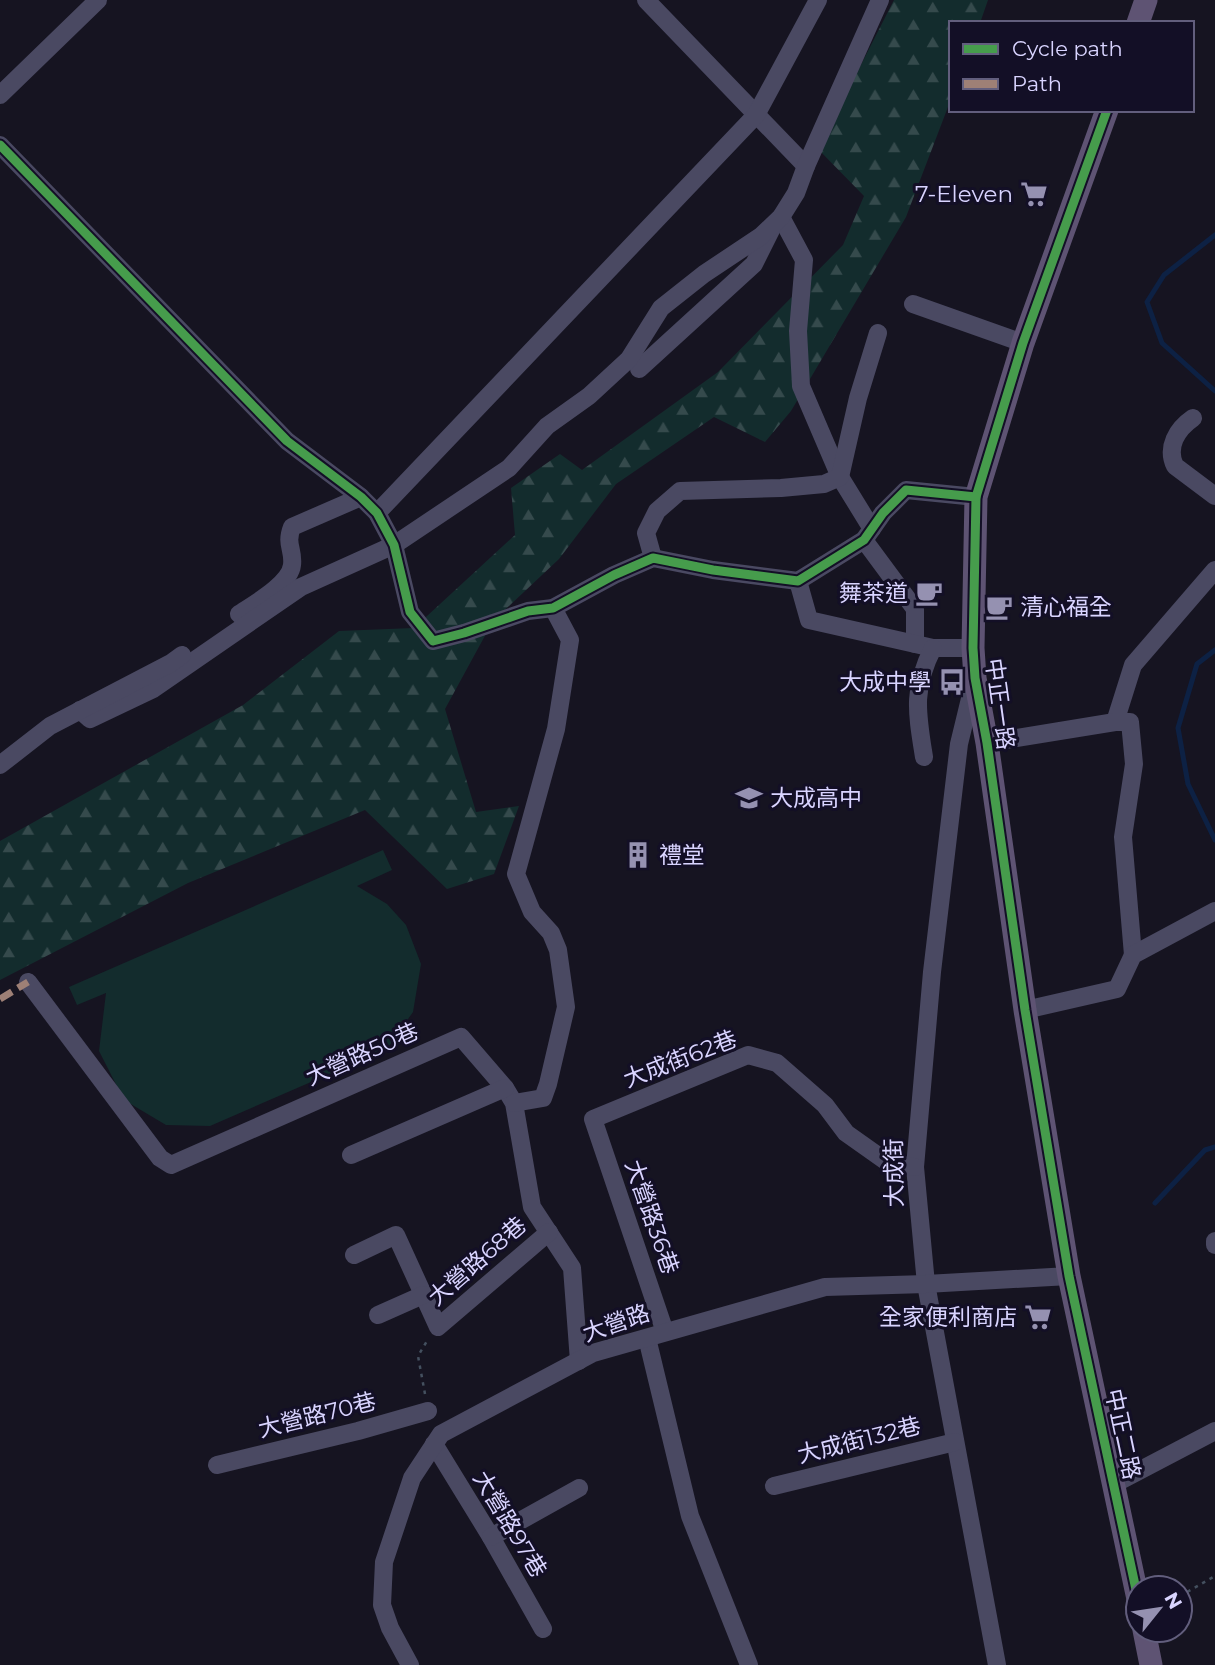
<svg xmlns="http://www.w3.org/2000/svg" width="1215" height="1665" font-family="Montserrat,'Noto Sans TC',sans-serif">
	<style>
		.green { fill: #132c2d }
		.forest { fill: url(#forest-firs) }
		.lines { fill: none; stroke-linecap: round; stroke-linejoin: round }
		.stream { stroke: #0d2144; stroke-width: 5 }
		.path { stroke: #44505f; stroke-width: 2.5; stroke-dasharray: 3.5 5; stroke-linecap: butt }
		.minor { stroke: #4a4962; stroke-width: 18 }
		.major { stroke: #5e5373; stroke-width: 23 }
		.quiet { stroke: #9e8076; stroke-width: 7; stroke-dasharray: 14 7; stroke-linecap: butt }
		.cycleway-casing { stroke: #130f26; stroke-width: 13 }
		.cycleway { stroke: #469c4c; stroke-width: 9 }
		.labels { text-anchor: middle; stroke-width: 6; stroke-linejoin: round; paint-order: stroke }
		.poi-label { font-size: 23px; fill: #d9d4ff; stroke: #130f26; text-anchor: end }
		.street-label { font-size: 23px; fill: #d9d4ff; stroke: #130f26 }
	</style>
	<defs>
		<pattern id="forest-firs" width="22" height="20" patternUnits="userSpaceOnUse" patternTransform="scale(1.75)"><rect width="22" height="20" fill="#132c2d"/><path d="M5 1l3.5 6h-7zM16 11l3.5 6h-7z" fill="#354a4c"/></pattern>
	</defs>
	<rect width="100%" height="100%" fill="#161421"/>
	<path class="green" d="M383,850l9,20 -35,16 30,18 19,21 15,39 -8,48 -26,37 -177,77 -44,-1 -42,-25 -25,-49 7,-58 -29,12 -8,-18z"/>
	<path class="forest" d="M894,0h94l-8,23h-29v76l-45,118 -115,194 -26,31 -51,-25 -98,67 -57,75 -66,62 -48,88 31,103 43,-6 -25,68 -47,15 -82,-79 -177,73 -188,97v-139l243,-136 96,-74 75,-3 101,-93 -4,-47 49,-34 22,16 136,-98 125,-127 21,-49 -46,-47z"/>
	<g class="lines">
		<g class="stream">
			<path d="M1215,235l-51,40 -17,27 15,41 53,48"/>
			<path d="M1215,650l-18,14 -19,64 10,56 27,56"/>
			<path d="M1155,1203l50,-53 10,-3"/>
		</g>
		<g class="path">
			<path d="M425,1394l-7,-38 9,-15"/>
			<path d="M1180,1596l35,-20"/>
		</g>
		<g class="minor">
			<path d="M646,0l160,166"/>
			<path d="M0,95l98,-95"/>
			<path d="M0,145l287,296 74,56 16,16 17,32 16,67 23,29 31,-8 64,-22 25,-3 61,-33 39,-17 60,12 85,11 66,-41 19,-27 23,-23 70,7"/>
			<path d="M781,217l23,43 -6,71 3,55 39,91 32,52"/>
			<path d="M913,304l110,39"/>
			<path d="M639,369l115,-105 17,-34"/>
			<path d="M1193,418c-16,11 -27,29 -18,48l40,30"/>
			<path d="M377,513l379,-398 62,-115"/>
			<path d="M864,540l51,69v35"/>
			<path d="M653,558l-7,-25 11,-22 23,-20 101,-3 43,-4 16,-7 18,-79 20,-65"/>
			<path d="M798,581l11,39 124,28h40"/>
			<path d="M239,614c15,-10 51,-30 53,-49 2,-16 -7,-20 0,-38l69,-30"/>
			<path d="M974,682l-15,62 -27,228 -17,195 11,117 71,381"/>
			<path d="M80,710l10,9 63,-30 148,-102 93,-42 115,-77 38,-42 42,-30 40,-37 32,-51 43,-34 57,-38 20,-19 15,-24 10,-27 74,-166"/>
			<path d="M1115,722l18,-57 82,-95"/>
			<path d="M987,743l128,-21h15l4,42 -11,73 10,118"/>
			<path d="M924,757c-7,-44 -12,-68 9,-109"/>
			<path d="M0,765l50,-39 121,-63 11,-8"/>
			<path d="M28,982l132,176 11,7 290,-128 44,51 9,15 18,104 40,61 7,93"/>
			<path d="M1025,1010l92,-21 16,-34 82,-44"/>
			<path d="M514,1103l29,-5 5,-14 18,-77 -8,-57 -7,-17 -19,-21 -16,-38 40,-145 14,-89 -17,-32"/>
			<path d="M351,1155l154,-67"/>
			<path d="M1215,1241v4"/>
			<path d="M354,1255l42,-20 42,92 111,-95"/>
			<path d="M378,1315l45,-20"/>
			<path d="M665,1332l-72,-213 155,-64 29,8 48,42 21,28 41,29 28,5"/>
			<path d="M647,1338l43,178 59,149"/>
			<path d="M434,1444l57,93 52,92"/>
			<path d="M217,1465l141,-34 70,-20"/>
			<path d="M1114,1484l101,-53"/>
			<path d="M774,1486l181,-44"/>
			<path d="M491,1537l88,-49"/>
			<path d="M410,1665l-20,-37 -8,-23 2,-43 28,-84 29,-44 152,-81 232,-66 101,-3 143,-8"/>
		</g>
		<g class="major">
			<path d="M1138,23l8,-23"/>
			<path d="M1107,110l-84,233 -47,154 -3,151 2,30 12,65 38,267 44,266 69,323"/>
			<path d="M1144,1630l7,35"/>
		</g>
		<path class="quiet" d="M0,999l28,-17"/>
		<defs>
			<g id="cycleway">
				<path d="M1107,110l-84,233 -47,154 -3,151 2,30 12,65 38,267 44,266 69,323"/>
				<path d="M0,145l287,296 74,56 16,16 17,32 16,67 23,29 31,-8 64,-22 25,-3 61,-33 39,-17 60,12 85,11 66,-41 19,-27 23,-23 70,7"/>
			</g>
		</defs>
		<use href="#cycleway" class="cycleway-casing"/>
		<use href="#cycleway" class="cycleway"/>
	</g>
	<defs>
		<symbol id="supermarket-bare" viewBox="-9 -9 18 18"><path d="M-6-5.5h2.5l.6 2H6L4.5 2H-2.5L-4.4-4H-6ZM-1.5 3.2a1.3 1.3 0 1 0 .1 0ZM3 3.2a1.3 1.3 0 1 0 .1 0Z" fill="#9591b1" stroke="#130f26" stroke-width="2.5" paint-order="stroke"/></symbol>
		<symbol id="cafe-bare" viewBox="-9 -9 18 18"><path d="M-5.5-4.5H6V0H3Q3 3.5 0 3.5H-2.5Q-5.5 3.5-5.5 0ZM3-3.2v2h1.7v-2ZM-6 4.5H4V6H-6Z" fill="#9591b1" stroke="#130f26" stroke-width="2.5" paint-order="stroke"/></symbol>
		<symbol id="bus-bare" viewBox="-9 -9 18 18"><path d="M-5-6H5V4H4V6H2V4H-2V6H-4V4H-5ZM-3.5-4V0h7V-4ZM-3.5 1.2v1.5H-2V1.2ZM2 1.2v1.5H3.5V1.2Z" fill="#9591b1" stroke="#130f26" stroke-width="2.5" paint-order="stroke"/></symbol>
		<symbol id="school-bare" viewBox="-9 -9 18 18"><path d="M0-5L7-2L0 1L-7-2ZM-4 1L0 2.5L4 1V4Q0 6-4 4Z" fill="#9591b1" stroke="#130f26" stroke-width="2.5" paint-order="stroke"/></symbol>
		<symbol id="building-bare" viewBox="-9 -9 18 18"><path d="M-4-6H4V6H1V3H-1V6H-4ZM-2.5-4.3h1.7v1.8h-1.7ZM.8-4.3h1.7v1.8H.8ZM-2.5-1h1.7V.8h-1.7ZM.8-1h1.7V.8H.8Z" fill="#9591b1" stroke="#130f26" stroke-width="2.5" paint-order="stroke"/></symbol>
	</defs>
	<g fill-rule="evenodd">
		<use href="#supermarket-bare" x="1015" y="175" width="38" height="38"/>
		<use href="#cafe-bare" x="910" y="574" width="38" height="38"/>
		<use href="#cafe-bare" x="980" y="588" width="38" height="38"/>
		<use href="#bus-bare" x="933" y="663" width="38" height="38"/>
		<use href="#school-bare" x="730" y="779" width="38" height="38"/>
		<use href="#building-bare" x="619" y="836" width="38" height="38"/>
		<use href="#supermarket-bare" x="1019" y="1298" width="38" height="38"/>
	</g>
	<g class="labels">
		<g class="poi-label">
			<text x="1013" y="202">7-Eleven</text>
			<text x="908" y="601">舞茶道</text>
			<text x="1020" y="615" text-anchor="start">清心福全</text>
			<text x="931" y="690">大成中學</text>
			<text x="770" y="806" text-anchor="start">大成高中</text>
			<text x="659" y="863" text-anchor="start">禮堂</text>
			<text x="1017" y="1325">全家便利商店</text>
		</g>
		<g class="street-label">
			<text transform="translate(1000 704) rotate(82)" y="8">中正一路</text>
			<text transform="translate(362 1054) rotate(-24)" y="8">大營路50巷</text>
			<text transform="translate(680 1059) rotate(-21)" y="8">大成街62巷</text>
			<text transform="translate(894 1173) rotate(-91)" y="8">大成街</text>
			<text transform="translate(652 1217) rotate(71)" y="8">大營路36巷</text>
			<text transform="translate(477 1261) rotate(-41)" y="8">大營路68巷</text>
			<text transform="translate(616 1323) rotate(-19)" y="8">大營路</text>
			<text transform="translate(317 1415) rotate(-14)" y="8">大營路70巷</text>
			<text transform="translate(1123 1434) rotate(78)" y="8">中正二路</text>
			<text transform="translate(859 1440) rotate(-14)" y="8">大成街132巷</text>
			<text transform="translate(510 1524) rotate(59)" y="8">大營路97巷</text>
		</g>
	</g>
	<rect x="949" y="21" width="245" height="91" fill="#130f26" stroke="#625e7d" stroke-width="2"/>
	<rect x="963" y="44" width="35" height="10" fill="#469c4c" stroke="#625e7d" stroke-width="2"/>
	<text x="1012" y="56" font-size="21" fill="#d9d4ff">Cycle path</text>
	<rect x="963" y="79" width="35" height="10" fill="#9e8076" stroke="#625e7d" stroke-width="2"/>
	<text x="1012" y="91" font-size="21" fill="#d9d4ff">Path</text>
	<g transform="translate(1159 1609) rotate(60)"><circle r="33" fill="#130f26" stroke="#625e7d" stroke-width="2"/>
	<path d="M0-5L12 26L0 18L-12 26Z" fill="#9591b1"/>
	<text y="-10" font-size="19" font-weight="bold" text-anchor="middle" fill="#d9d4ff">N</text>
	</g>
</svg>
